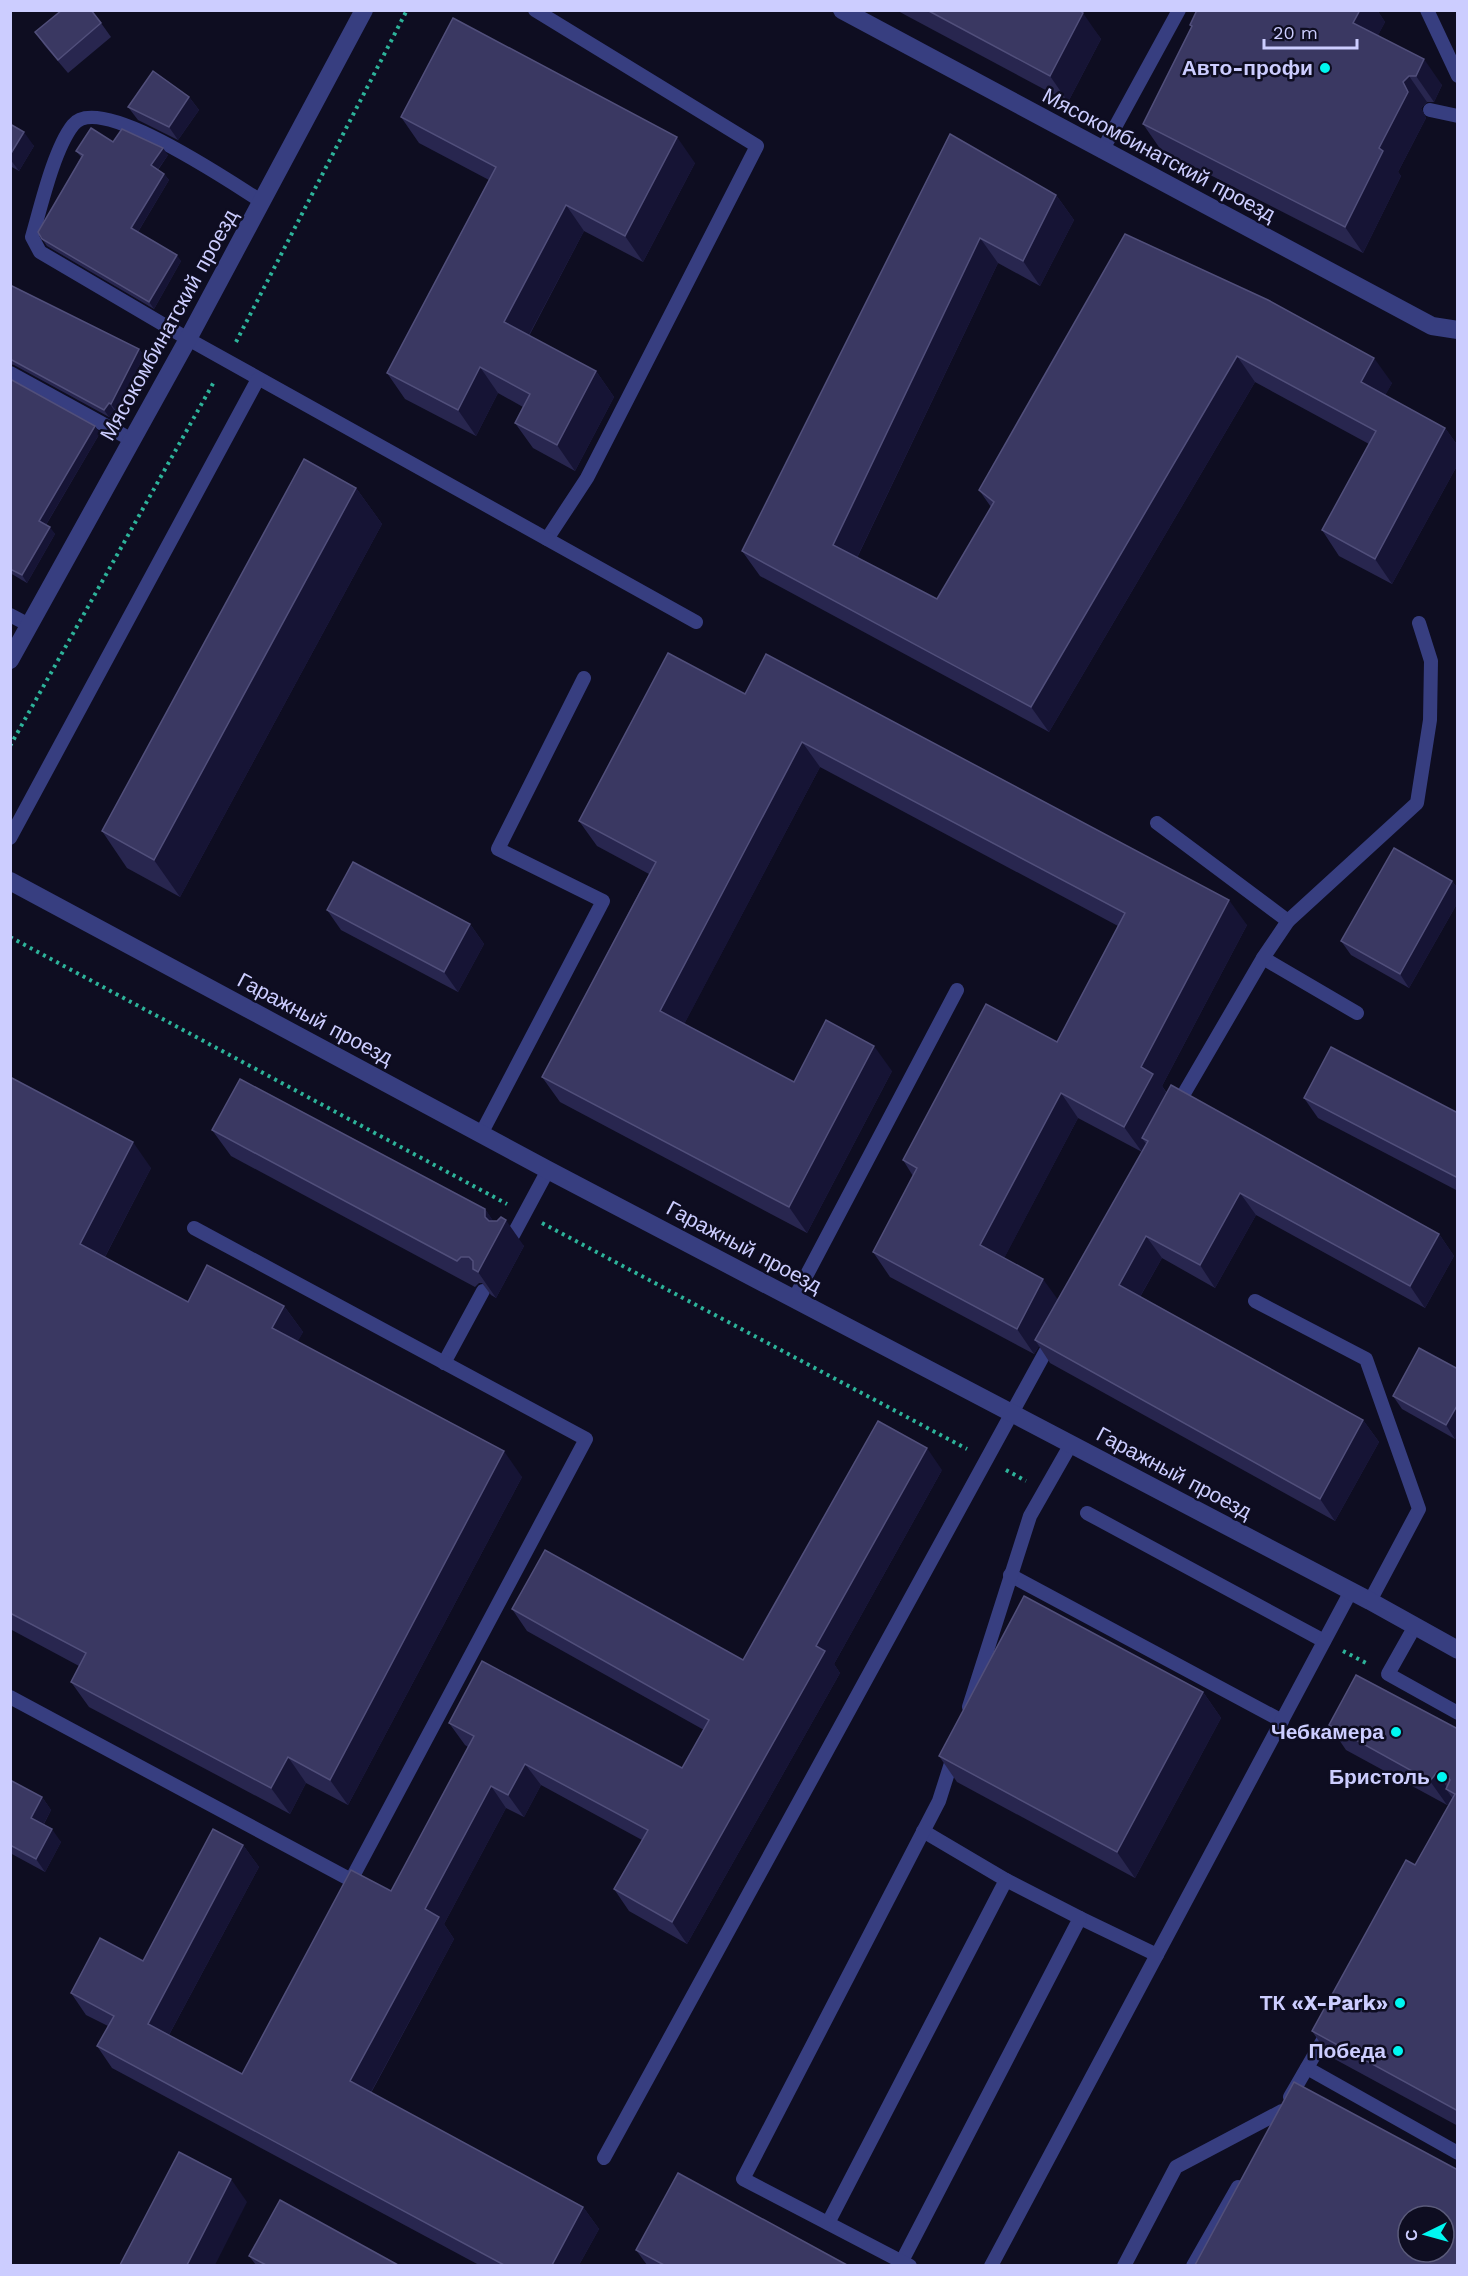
<svg xmlns="http://www.w3.org/2000/svg" width="1468" height="2276" font-family="'Work Sans',sans-serif">
	<style>
		.lines { fill: none; stroke-linecap: round; stroke-linejoin: round }
		.path { stroke: #2db39a; stroke-width: 4; stroke-dasharray: 3 4.5; stroke-linecap: butt }
		.lane { stroke: #373e80; stroke-width: 14 }
		.street { stroke: #373e80; stroke-width: 18 }
		.wall { fill: #28264f; fill-rule: evenodd }
		.shaded-wall { fill: #161435 }
		.building { fill: #3a3862; stroke: #514f7b; stroke-width: 1.5; fill-rule: evenodd }
		.poi-dot { fill: #00f7f1; stroke: #0e0d21; stroke-width: 2 }
		.labels { text-anchor: middle; stroke-width: 5; stroke-linejoin: round; paint-order: stroke }
		.poi-label { font-size: 21px; font-weight: bold; fill: #cccdff; stroke: #0e0d21; text-anchor: end }
		.street-label { font-size: 21px; fill: #cccdff; stroke: #0e0d21 }
	</style>
	<rect width="100%" height="100%" fill="#0e0d21"/>
	<g class="lines">
		<g class="path">
			<path d="M236,342l171,-332"/>
			<path d="M10,746l205,-366"/>
			<path d="M10,937l497,267"/>
			<path d="M542,1223l425,226"/>
			<path d="M1006,1470l20,11"/>
			<path d="M1343,1651l25,13"/>
		</g>
		<g class="lane">
			<path d="M535,10l222,136 -170,332 -40,61"/>
			<path d="M1427,10l31,66"/>
			<path d="M1430,110l28,6"/>
			<path d="M1102,151l77,-141"/>
			<path d="M261,201c-28,-17 -162,-110 -188,-76 -19,24 -32,81 -41,112l8,15 148,87 508,283"/>
			<path d="M10,373l122,67"/>
			<path d="M10,615l19,10"/>
			<path d="M1157,823l131,98"/>
			<path d="M10,838l248,-459"/>
			<path d="M1263,958l94,55"/>
			<path d="M1175,1109l88,-151 25,-37 129,-118 13,-83 1,-59 -12,-38"/>
			<path d="M481,1134l122,-233 -105,-52 86,-171"/>
			<path d="M511,1239l37,-69"/>
			<path d="M794,1299l163,-309"/>
			<path d="M1255,1301l111,58 53,150 -49,92"/>
			<path d="M444,1363l39,-72"/>
			<path d="M1087,1513l237,128"/>
			<path d="M1010,1575l272,146"/>
			<path d="M1415,1626l-27,48 70,39"/>
			<path d="M10,1697l341,183 235,-441 -392,-211"/>
			<path d="M969,1707l61,-191 41,-72"/>
			<path d="M923,1831l83,49"/>
			<path d="M1080,1918l77,37"/>
			<path d="M1307,2068l151,85"/>
			<path d="M1290,2097l40,-69"/>
			<path d="M604,2158l449,-820"/>
			<path d="M828,2223l178,-343 74,38 -178,343"/>
			<path d="M910,2266l-167,-87 196,-378 15,-47"/>
			<path d="M991,2266l360,-675"/>
			<path d="M1124,2266l52,-99 106,-56"/>
			<path d="M1193,2266l45,-79"/>
		</g>
		<g class="street">
			<path d="M842,10l590,316 26,4"/>
			<path d="M10,660l178,-321 176,-329"/>
			<path d="M10,881l538,289 822,431 88,49"/>
		</g>
	</g>
	<g class="wall">
		<path d="M896,10h183l22,29 -33,63z"/>
		<path d="M1197,10h180l8,12 -7,13 64,50 -8,17h-7l-6,6 5,10 -28,54 3,4 -38,77 -202,-103 -18,-26 49,-96 -2,-3z"/>
		<path d="M101,23l10,14 -43,36 -23,-27 -10,-14z"/>
		<path d="M189,97l10,13 -21,30 -40,-20 -10,-13z"/>
		<path d="M401,117l294,46 -52,99 -59,-31 -55,105 67,35 18,26 -39,74 -42,-23 -18,-25 8,-16 -25,-14 -22,43 -71,-37 -18,-26 102,-193 -70,-37z"/>
		<path d="M10,124l24,22 -15,25 -9,-5z"/>
		<path d="M950,134l106,61 18,25 -34,66 -42,-23 -141,295 80,41 54,-92 -12,-17 146,-256 267,149 -7,12 60,33 13,18v18l-66,120 -53,-28 -17,-26 47,-86 -114,-62 -206,350 -289,-156 -18,-25z"/>
		<path d="M113,142l55,13 -10,15 6,4 5,6 -31,52 43,29 -27,48 -107,-63 -5,-7 39,-82 -5,-6z"/>
		<path d="M10,285l129,64 5,7 -28,55 -2,-1 -5,7 -95,-52 -4,-1z"/>
		<path d="M10,379l90,54 -54,92 9,9 -28,49 -17,-10z"/>
		<path d="M356,488l26,36 -202,373 -53,-29 -25,-37z"/>
		<path d="M745,694l502,231 -85,161 5,7 272,141 15,22 -29,52 -169,-93 -41,73 -53,-30 -22,39 223,123 16,22 -44,79 -285,-158 -11,-17 -5,8 -144,-77 -17,-25 40,-76 -10,-16 154,-118 61,-116 -298,-159 -136,257 110,58 98,-11 -85,162 -247,-131 -18,-25 107,-203 -52,-28 -18,-25zM1078,1118l64,34 -84,148 -54,-42z"/>
		<path d="M1452,881l6,8v13l-49,86 -58,-33 -10,-14z"/>
		<path d="M327,910l143,14 14,20 -26,48 -117,-62z"/>
		<path d="M10,1077l141,91 -46,89 83,45 96,4 19,26 -6,10 225,135 -174,328 -42,-22 -16,31 -201,-107 -18,-25 8,-16 -69,-37z"/>
		<path d="M1304,1098l154,15v78l-140,-73z"/>
		<path d="M212,1130l273,79 8,12 31,25 -28,52 -5,-3 -9,-12h-3l-4,4 -244,-131z"/>
		<path d="M1458,1369v65l-3,5 -53,-30 -9,-13z"/>
		<path d="M942,1470l-108,194 6,9 -153,271 -58,-33 -15,-22 28,-49 -101,-55 -17,32 -18,-9 -62,116 10,15 -83,154 212,114 16,22 -20,36h-100l-367,-197 -15,-22 11,-20 -22,-11 -15,-22 72,-32 100,-116 16,22 -90,168 73,39 149,-183 77,-144 -3,-2 -16,-22 233,45 22,-38 -177,-99 -15,-22 231,51z"/>
		<path d="M1203,1692l18,26 -86,160 -178,-96 -18,-26z"/>
		<path d="M1329,1725l129,4v397l-129,-70 -17,-25 103,-166 38,-66 -6,6 -101,-55z"/>
		<path d="M10,1780l32,17 9,13 -7,14 17,18 -16,30 -35,-19z"/>
		<path d="M636,2250l211,15h-200z"/>
		<path d="M249,2256l149,9h-142z"/>
	</g>
	<g class="shaded-wall">
		<path d="M1360,10h17l8,12 -14,27 -18,-26z"/>
		<path d="M1083,13l18,26 -33,63 -18,-26z"/>
		<path d="M1424,59l18,26 -8,17 -18,-26z"/>
		<path d="M1409,76l18,26 -6,6 5,10 -28,54 3,4 -38,77 -18,-26 34,-79 24,-66z"/>
		<path d="M189,97l10,13 -21,30 -9,-13z"/>
		<path d="M24,132l10,14 -15,25 -9,-12v-4z"/>
		<path d="M677,137l18,26 -52,99 -18,-26z"/>
		<path d="M163,148l5,7 -12,17 -5,-7z"/>
		<path d="M164,174l5,6 -33,55 -5,-7z"/>
		<path d="M1056,195l18,25 -34,66 -17,-25z"/>
		<path d="M566,205l18,26 -62,117 -18,-26z"/>
		<path d="M980,238l18,25 -147,307 -18,-25z"/>
		<path d="M177,255l4,6 -27,48 -5,-7z"/>
		<path d="M139,349l5,7 -28,55 -5,-7z"/>
		<path d="M1237,356l18,26 -206,350 -18,-25z"/>
		<path d="M1374,358l18,25 -13,24 -18,-25z"/>
		<path d="M480,367l18,26 -22,43 -18,-26z"/>
		<path d="M596,371l18,26 -39,74 -18,-26z"/>
		<path d="M109,403l5,7 -5,7 -5,-7z"/>
		<path d="M95,426l5,7 -56,95 -5,-7z"/>
		<path d="M1445,428l13,18v18l-66,120 -17,-25z"/>
		<path d="M356,488l26,36 -202,373 -26,-37z"/>
		<path d="M50,527l5,7 -28,49 -5,-8z"/>
		<path d="M802,742l18,25 -142,269 -18,-25z"/>
		<path d="M1452,881l6,8v13l-49,86 -9,-14z"/>
		<path d="M1229,900l18,25 -85,161 8,13 -28,39 4,6 -4,8 -18,-25 17,-60z"/>
		<path d="M470,924l14,20 -26,48 -14,-20z"/>
		<path d="M874,1046l18,25 -85,162 -18,-26z"/>
		<path d="M1061,1093l17,25 -80,152 -18,-25z"/>
		<path d="M133,1142l18,26 -53,102 -18,-26z"/>
		<path d="M1240,1193l16,22 -41,73 -15,-23z"/>
		<path d="M485,1209l15,22 6,-11 18,26 -28,52 -18,-26 7,-55z"/>
		<path d="M1439,1234l15,22 -29,52 -15,-22z"/>
		<path d="M1146,1236l16,22 -28,49 -15,-22z"/>
		<path d="M1043,1279l18,25 -26,36 4,6 -5,8 -17,-25z"/>
		<path d="M284,1306l19,26 -12,22 -19,-26z"/>
		<path d="M1458,1404v30l-3,5 -9,-14z"/>
		<path d="M1363,1420l16,22 -44,79 -15,-22z"/>
		<path d="M927,1448l15,22 -108,194 6,9 -153,271 -15,-22 144,-276z"/>
		<path d="M504,1451l18,26 -174,328 -18,-25z"/>
		<path d="M1203,1692l18,26 -86,160 -18,-26z"/>
		<path d="M288,1757l18,26 -16,31 -19,-26z"/>
		<path d="M525,1764l16,21 -17,32 -16,-22z"/>
		<path d="M1437,1772l13,20 -4,-3 7,10 -6,6 -17,-24z"/>
		<path d="M491,1786l15,22 -62,116 10,15 -89,164 -15,-22 75,-172z"/>
		<path d="M42,1797l9,13 -11,21 -9,-13z"/>
		<path d="M52,1829l9,13 -16,30 -9,-13z"/>
		<path d="M243,1845l16,22 -96,179 -15,-22z"/>
		<path d="M231,2179l16,23 -32,63h-28z"/>
		<path d="M583,2207l16,22 -20,36h-27z"/>
	</g>
	<g class="building">
		<path d="M62,10h29l10,13 -43,37 -23,-28z"/>
		<path d="M927,10h152l4,3 -33,63z"/>
		<path d="M1197,10h163l-7,13 71,36 -8,17h-7l-6,6 5,10 -29,56 4,3 -38,76 -202,-103 49,-98 -2,-1z"/>
		<path d="M453,18l224,119 -52,99 -59,-31 -62,117 92,49 -39,74 -42,-22 15,-29 -50,-27 -22,43 -71,-37 109,-206 -95,-50z"/>
		<path d="M153,71l36,26 -20,30 -41,-20z"/>
		<path d="M10,124l14,8 -14,23z"/>
		<path d="M91,128l22,14 9,-13 41,19 -12,17 13,9 -33,54 46,27 -28,47 -107,-63 -4,-7 45,-77 -7,-4z"/>
		<path d="M950,134l106,61 -33,66 -43,-23 -147,307 104,54 57,-97 -15,-12 146,-256 143,66 106,58 -13,24 84,46 -70,131 -53,-29 54,-99 -139,-75 -206,351 -289,-156z"/>
		<path d="M10,285l129,64 -28,55 -2,-1 -5,7 -94,-51z"/>
		<path d="M10,379l85,47 -56,95 11,6 -28,48 -12,-6z"/>
		<path d="M304,459l52,29 -202,372 -52,-29z"/>
		<path d="M668,653l77,41 21,-40 463,246 -88,167 12,7 -29,53 -63,-34 -81,152 63,34 -26,50 -144,-77 44,-84 -14,-8 83,-156 71,38 68,-129 -323,-171 -142,269 134,71 32,-62 48,26 -85,161 -247,-130 114,-215 -77,-41z"/>
		<path d="M1394,848l58,33 -52,93 -59,-33z"/>
		<path d="M353,862l117,62 -26,48 -117,-62z"/>
		<path d="M1331,1047l127,66v65l-154,-80z"/>
		<path d="M10,1077l123,65 -53,102 108,58 19,-37 77,41 -12,22 232,123 -174,329 -42,-23 -17,31 -200,-106 15,-29 -76,-40z"/>
		<path d="M240,1079l245,130v8l4,4h8l4,-4 5,3 -28,52 -5,-3v-8l-4,-4h-8l-4,4 -245,-131z"/>
		<path d="M1171,1085l268,149 -29,52 -170,-93 -40,72 -54,-29 -27,49 244,135 -43,79 -285,-159 113,-199 -6,-3z"/>
		<path d="M1419,1348l39,21v35l-12,21 -53,-29z"/>
		<path d="M878,1421l49,27 -111,198 9,5 -153,271 -58,-33 34,-59 -123,-66 -17,31 -17,-9 -66,123 14,8 -89,164 233,126 -31,58h-48l-407,-219 17,-30 -43,-23 29,-55 43,23 70,-132 30,16 -95,179 94,50 109,-204 40,21 83,-155 -25,-13 33,-62 200,107 27,-48 -197,-111 33,-59 198,110z"/>
		<path d="M1024,1596l179,96 -86,160 -178,-96z"/>
		<path d="M1356,1675l102,54v382l-146,-80 94,-171 9,5 40,-71 -9,-5 4,-9 -5,-8h-8l-7,9 -101,-56z"/>
		<path d="M10,1780l32,17 -11,21 21,11 -16,30 -26,-14z"/>
		<path d="M1294,2082l164,88v95h-263zM1408,2216h36v36h-36z"/>
		<path d="M179,2152l52,27 -44,86h-67z"/>
		<path d="M678,2173l169,92h-183l-28,-15z"/>
		<path d="M280,2200l118,65h-132l-17,-9z"/>
	</g>
	<g class="poi-dot">
		<circle cx="1325" cy="68" r="6"/>
		<circle cx="1396" cy="1732" r="6"/>
		<circle cx="1442" cy="1777" r="6"/>
		<circle cx="1400" cy="2003" r="6"/>
		<circle cx="1398" cy="2051" r="6"/>
	</g>
	<g class="labels">
		<g class="poi-label">
			<text x="1313" y="75">Авто-профи</text>
			<text x="1384" y="1739">Чебкамера</text>
			<text x="1430" y="1784">Бристоль</text>
			<text x="1388" y="2010">ТК «X-Park»</text>
			<text x="1386" y="2058">Победа</text>
		</g>
		<g class="street-label">
			<text transform="translate(1159 155) rotate(28)" y="7">Мясокомбинатский проезд</text>
			<text transform="translate(169 325) rotate(-61)" y="7">Мясокомбинатский проезд</text>
			<text transform="translate(315 1019) rotate(28)" y="7">Гаражный проезд</text>
			<text transform="translate(744 1247) rotate(28)" y="7">Гаражный проезд</text>
			<text transform="translate(1174 1473) rotate(28)" y="7">Гаражный проезд</text>
		</g>
	</g>
	<rect width="1468" height="2276" fill="none" stroke="#cccdff" stroke-width="24"/>
	<g transform="translate(1426 2234) rotate(265)"><circle r="28" fill="#0e0d21" stroke="#5a5a7a" stroke-width="1.5"/>
	<path d="M0-4.5L10 22L0 15L-10 22Z" fill="#00f7f1"/>
	<text y="-9" font-size="16" font-weight="bold" text-anchor="middle" fill="#cccdff">С</text>
	</g>
	<path d="M1264 39v9h93v-9" fill="none" stroke="#cccdff" stroke-width="3"/>
	<text x="1273" y="39" font-size="18" fill="#cccdff" stroke="#0e0d21" stroke-width="4.5" paint-order="stroke">20 m</text>
</svg>
